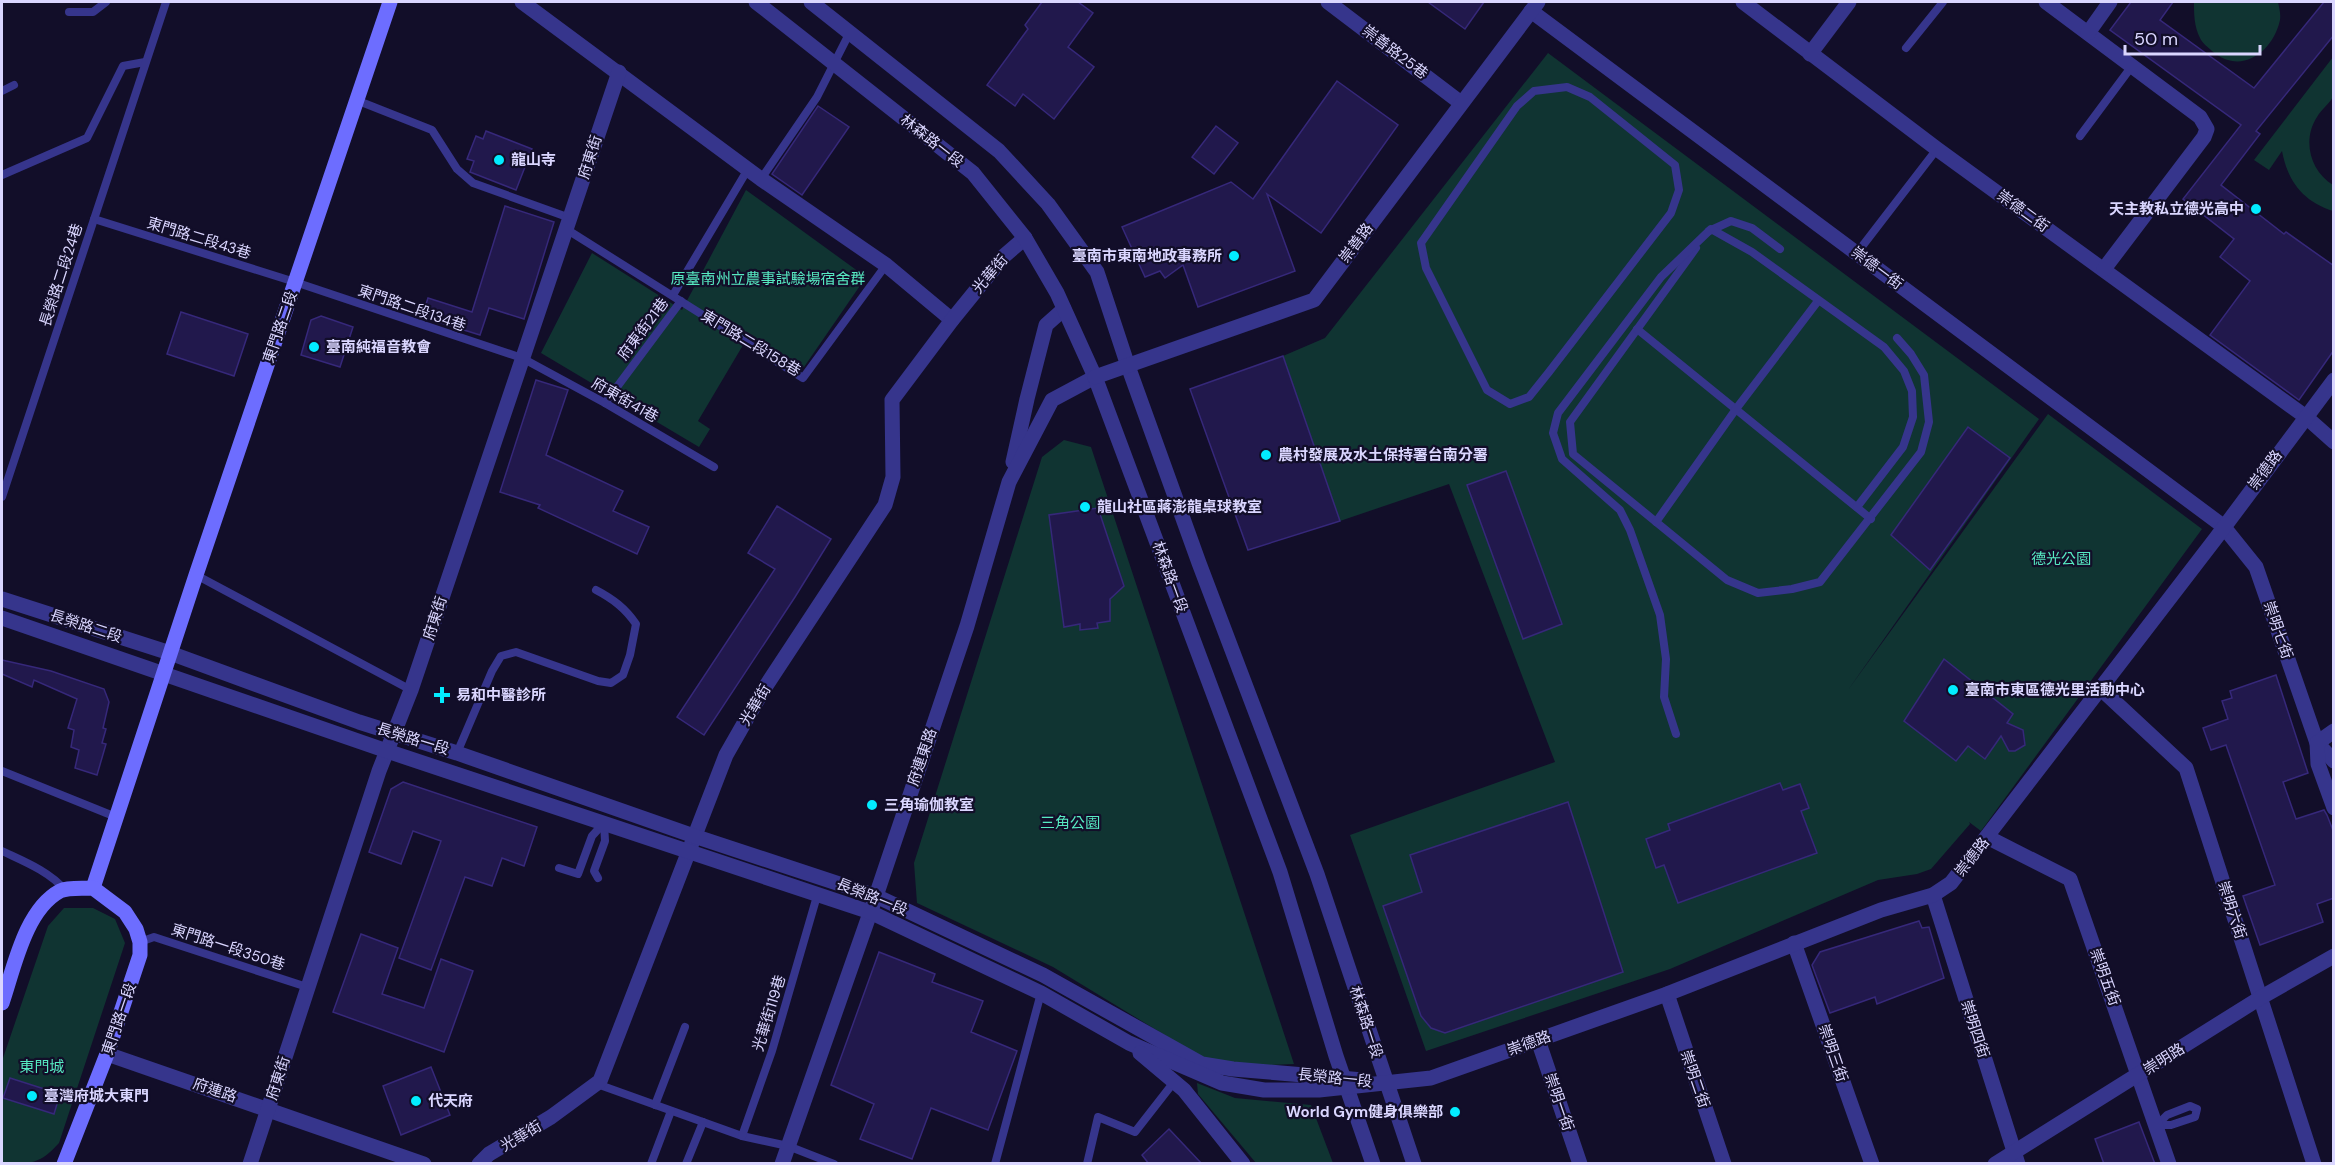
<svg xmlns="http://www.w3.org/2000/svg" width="2335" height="1165" font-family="'DM Sans','Noto Sans TC',sans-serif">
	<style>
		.green { fill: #103432 }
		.building { fill: #21184c; stroke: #36287a; stroke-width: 1.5 }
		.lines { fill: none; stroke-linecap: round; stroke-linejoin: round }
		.service { stroke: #36358c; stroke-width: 8 }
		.minor { stroke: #36358c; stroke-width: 15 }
		.tertiary { stroke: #36358c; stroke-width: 15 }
		.secondary { stroke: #6d6dff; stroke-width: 15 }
		.poi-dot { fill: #02ecff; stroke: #120e29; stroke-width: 2 }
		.labels { text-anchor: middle; stroke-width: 4.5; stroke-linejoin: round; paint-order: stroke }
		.street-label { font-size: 15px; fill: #dad6ff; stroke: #120e29 }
		.poi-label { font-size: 15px; font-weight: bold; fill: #dad6ff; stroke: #120e29; text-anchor: start }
		.park-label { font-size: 15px; fill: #57eac2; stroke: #120e29 }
	</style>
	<rect width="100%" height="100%" fill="#120e29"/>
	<g class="green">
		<path d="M2194,2h84c1,5 3,12 2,18 -7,32 -39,56 -68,31 -4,-4 -10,-8 -12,-13 -6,-12 -6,-24 -6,-36z"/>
		<path d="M1548,53l491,366 -191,271 200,-276 154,115 -221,302 -12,-9 1,2 -39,45 -14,5 -39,6 -208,89 -244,82 -76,-216 205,-73 -106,-278 -109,37 -57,-165 42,-18z"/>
		<path d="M2333,57c1,11 2,27 1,38 -3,7 -13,15 -17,22 -15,23 -7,54 16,68v26c-30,-10 -45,-29 -51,-60l-13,19 -15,-10z"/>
		<path d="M746,190l120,87 -62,90 -55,-32 -51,86 12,8 -11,18 -158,-94 51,-100 90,57z"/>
		<path d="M1064,440l27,7 203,617 -44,2 -46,-7 -151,-92 -136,-64 -3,-40 128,-406z"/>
		<path d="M64,908h29l22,11 10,24 -66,200c-20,22 -27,20 -57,21v-103l46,-135z"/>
		<path d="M1197,1083l38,15 76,7 22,58h-77l-58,-69z"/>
	</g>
	<g class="building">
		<path d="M1042,2h36l15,11 -25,34 26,20 -40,52 -31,-25 -8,12 -28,-21 41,-56 -3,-4z"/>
		<path d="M1428,2h56l-19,27z"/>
		<path d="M2131,2h42l-13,18 94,68 70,-86h10v33l-78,96 4,3 -39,51 63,49 2,-2 48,34v84l-35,50 -89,-65 40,-54 -30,-24 14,-18 -51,-40 58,-74 -131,-95z"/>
		<path d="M1337,81l61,44 -77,108 -54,-39 28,77 -97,36 -15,-42 -18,13 -5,-7 -15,6 -23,-50 109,-45 22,17z"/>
		<path d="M818,106l31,21 -47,68 -30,-21z"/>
		<path d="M1216,126l22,17 -24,31 -22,-17z"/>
		<path d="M486,131l46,18 -16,41 -46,-18 4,-11 -7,-2 9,-23 7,3z"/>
		<path d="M505,206l49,16 -30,97 -35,-11 -9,27 -58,-18 6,-19 44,14z"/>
		<path d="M181,312l67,22 -14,42 -67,-22z"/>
		<path d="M321,316l32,11 -13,40 -39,-12 10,-35z"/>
		<path d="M1283,356l57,165 -92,29 -58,-161z"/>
		<path d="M536,380l32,10 -22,65 77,36 -10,20 36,16 -12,27 -99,-46 2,-3 -40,-13z"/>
		<path d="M1968,427l42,31 -80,112 -39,-35z"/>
		<path d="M1506,471l56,153 -39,15 -56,-154z"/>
		<path d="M777,506l54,33 -36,58 -91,138 -27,-18 98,-148 -27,-16z"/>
		<path d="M1098,508l26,78 -14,13v22l-13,2 1,5 -18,2v-6l-16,3 -15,-112z"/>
		<path d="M1944,659l69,55 -6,9 16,7 2,15 -10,6h-6l-8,-15 -16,23 -17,-13 -12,15 -52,-40z"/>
		<path d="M2,660l49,11 53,18 5,13 -6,26 3,1 -4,14 4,1 -9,31 -22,-7 4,-18 -8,-3 3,-17 -6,-2 9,-29 -43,-19 -2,7 -30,-13z"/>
		<path d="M2276,675l32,98 -25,9 13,37 28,-9 3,5 7,18v65l-17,6 6,18 -63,23 -17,-49 32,-11 -49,-140 -15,5 -8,-22 25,-9 -6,-18 10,-3 -2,-7z"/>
		<path d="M403,782l134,45 -13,39 -22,-8 -10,28 -27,-9 -34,93 -32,-12 42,-117 -28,-10 -12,33 -32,-12 22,-63z"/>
		<path d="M1780,783l3,7 17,-6 9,24 -8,3 16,42 -139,50 -14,-38 -8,3 -10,-29 24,-9 -2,-6z"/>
		<path d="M1568,802l55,170 -178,61 -14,-5 -10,-12 -38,-110 39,-14 -12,-37z"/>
		<path d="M1919,921l3,7 7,-1 15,51 -67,26 -2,-7 -45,16 -18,-48 8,-13z"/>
		<path d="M361,934l37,14 -16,46 42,14 17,-49 32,12 -29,81 -111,-40z"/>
		<path d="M879,952l56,22 -3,8 51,19 -12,31 46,19 -29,79 -57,-22 -19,51 -52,-20 14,-35 -43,-19z"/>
		<path d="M431,1067l19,48 -49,20 -18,-49z"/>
		<path d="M10,1078l50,16 -6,20 -51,-16z"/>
		<path d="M2139,1122l16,42h-51l-9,-25z"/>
		<path d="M1169,1129l33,35h-53l-7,-9z"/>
	</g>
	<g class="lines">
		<g class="service">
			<path d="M69,12h24l13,-10"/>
			<path d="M1906,48l37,-46"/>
			<path d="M1567,87l23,10 85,68 4,25 -8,23 -122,159 -20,25 -19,7 -23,-14 -61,-122 -5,-25 96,-137 17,-15z"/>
			<path d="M2,91l12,-6"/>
			<path d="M356,100l76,30 25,39 16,14 97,35"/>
			<path d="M2080,136l52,-70"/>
			<path d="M2,175l85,-37 36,-72 22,-4"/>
			<path d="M761,179l56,-82 33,-65"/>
			<path d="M94,219l201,63 227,76 83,45 109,64"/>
			<path d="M566,229l237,149 83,-113"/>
			<path d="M1709,231l22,-10 21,7 28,21"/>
			<path d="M1696,248l-126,174 3,32 154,126 31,13 34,-4 28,-7 101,-130 8,-30 -5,-47 -13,-21 -14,-16"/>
			<path d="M1857,253l80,-104"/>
			<path d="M673,295l75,-126"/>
			<path d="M1637,329l234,190"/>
			<path d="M605,403l76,-102"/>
			<path d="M2,497l164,-495"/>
			<path d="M1656,522l80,-113 82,-108"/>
			<path d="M196,575l215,115"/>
			<path d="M1676,734l-12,-37 2,-38 -6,-44 -30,-85 -10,-20 -58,-51 -9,-26 5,-20 103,-136 50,-48 41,23 132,95 20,24 8,20 1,26 -10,30 -46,60"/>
			<path d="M457,753l35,-82 9,-15 15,-4 82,29 13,2 12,-8 7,-20 6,-31c-11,-16 -23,-25 -40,-34"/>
			<path d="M2,771l114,46"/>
			<path d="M2,851c21,10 47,20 63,39"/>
			<path d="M559,868l19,6 14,-38 12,-13"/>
			<path d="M598,878l-4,-7 11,-30 -1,-18"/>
			<path d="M140,942l14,-5 153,50"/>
			<path d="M597,1084l145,52 46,10 46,18"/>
			<path d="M655,1105l30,-78"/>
			<path d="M2190,1106l7,3 -2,8 -24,8h-14l10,-10z"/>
			<path d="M742,1136l30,-85 45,-155"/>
			<path d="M651,1164l20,-53"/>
			<path d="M686,1164l17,-42"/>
			<path d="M995,1164l46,-171"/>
			<path d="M1087,1164l11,-47 37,15 39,-50"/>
		</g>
		<g class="minor">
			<path d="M522,2l239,177 125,86 66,55"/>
			<path d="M1328,2l133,101"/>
			<path d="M1743,2l194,147 369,268 28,25"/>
			<path d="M2046,2l154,115 7,12 -3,8 -100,132"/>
			<path d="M1531,11l692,515 33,41 61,176 17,18"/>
			<path d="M2088,33l22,-31"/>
			<path d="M1810,54l39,-52"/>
			<path d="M1013,462l14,-63 19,-74 18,-16"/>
			<path d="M2100,688l86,80 128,396"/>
			<path d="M2334,731l-17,12 1,21 16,44"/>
			<path d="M1987,837l83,42 99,285"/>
			<path d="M1933,895l85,269"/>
			<path d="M1794,943l78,221"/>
			<path d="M1667,994l57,170"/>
			<path d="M1538,1040l42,124"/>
			<path d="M107,1054l317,110"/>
			<path d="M250,1164l129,-393 32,-81 208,-618"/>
			<path d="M479,1164l10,-10 62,-37 49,-36 126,-326 36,-63 123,-187 8,-28 -1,-77 60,-80 52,-64 21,-18"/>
			<path d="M782,1164l94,-268 91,-270 42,-144 43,-82 43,-23"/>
		</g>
		<g class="tertiary">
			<path d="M756,2l217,171 52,65 32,55 38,84 185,495 56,184 37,108"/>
			<path d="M811,2l188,149 49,53 49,68 31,94 71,197 118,311 97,290"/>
			<path d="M1095,377l219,-77 224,-298"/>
			<path d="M2,599l168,54 189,69 98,31 237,83 182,60 167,79 159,89 31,5 130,11"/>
			<path d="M2,618l385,133 483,161 171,81 88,50 93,40 42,7h55l112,-12 236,-84 214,-84 52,-15 18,-12 265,-345 118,-158"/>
			<path d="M1140,1053l44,37 59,74"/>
			<path d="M1995,1164l265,-166 74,-42"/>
		</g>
		<g class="secondary">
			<path d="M93,888l103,-313 194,-573"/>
			<path d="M2,1003c12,-35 23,-93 58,-112 9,-4 23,-2 33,-3l32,24 11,17 4,13v13l-33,99 -43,110"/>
		</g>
	</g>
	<g class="poi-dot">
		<circle cx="499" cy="160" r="6"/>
		<circle cx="2256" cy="209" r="6"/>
		<circle cx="1234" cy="256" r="6"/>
		<circle cx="314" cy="347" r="6"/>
		<circle cx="1266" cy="455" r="6"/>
		<circle cx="1085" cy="507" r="6"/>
		<circle cx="1953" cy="690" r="6"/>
		<path d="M439 686h6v6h6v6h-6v6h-6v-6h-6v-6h6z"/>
		<circle cx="872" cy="805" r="6"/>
		<circle cx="32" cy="1096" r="6"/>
		<circle cx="416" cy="1101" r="6"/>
		<circle cx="1455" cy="1112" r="6"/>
	</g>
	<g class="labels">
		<g class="street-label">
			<text transform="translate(1395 52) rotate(37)" y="5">崇善路25巷</text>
			<text transform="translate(932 141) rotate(38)" y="5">林森路一段</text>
			<text transform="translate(590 157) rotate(-72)" y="5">府東街</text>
			<text transform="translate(2023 211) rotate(36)" y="5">崇德二街</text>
			<text transform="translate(199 238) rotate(17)" y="5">東門路二段43巷</text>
			<text transform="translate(1356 243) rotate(-53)" y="5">崇善路</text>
			<text transform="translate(1877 268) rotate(37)" y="5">崇德一街</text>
			<text transform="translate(990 274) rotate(-50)" y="5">光華街</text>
			<text transform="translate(61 275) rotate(-72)" y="5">長榮路二段24巷</text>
			<text transform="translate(412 308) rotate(19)" y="5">東門路二段134巷</text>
			<text transform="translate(280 327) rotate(-71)" y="5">東門路二段</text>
			<text transform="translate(643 329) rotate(-53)" y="5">府東街21巷</text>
			<text transform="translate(751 343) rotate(31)" y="5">東門路二段158巷</text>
			<text transform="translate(625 400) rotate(30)" y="5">府東街41巷</text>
			<text transform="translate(2265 470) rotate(-53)" y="5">崇德路</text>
			<text transform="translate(1170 577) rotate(70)" y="5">林森路一段</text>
			<text transform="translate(435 618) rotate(-72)" y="5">府東街</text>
			<text transform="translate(86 626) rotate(18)" y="5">長榮路二段</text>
			<text transform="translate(2278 630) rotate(71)" y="5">崇明七街</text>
			<text transform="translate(755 705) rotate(-59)" y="5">光華街</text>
			<text transform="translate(413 739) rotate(17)" y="5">長榮路一段</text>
			<text transform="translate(922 757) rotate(-71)" y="5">府連東路</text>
			<text transform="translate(1972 857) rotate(-52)" y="5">崇德路</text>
			<text transform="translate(872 897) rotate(22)" y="5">長榮路一段</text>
			<text transform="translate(2232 910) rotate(72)" y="5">崇明六街</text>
			<text transform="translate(228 947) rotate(18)" y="5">東門路一段350巷</text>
			<text transform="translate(2105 977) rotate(70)" y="5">崇明五街</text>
			<text transform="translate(769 1013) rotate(-73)" y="5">光華街119巷</text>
			<text transform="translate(119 1019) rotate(-71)" y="5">東門路一段</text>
			<text transform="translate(1366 1022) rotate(72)" y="5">林森路一段</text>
			<text transform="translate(1975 1029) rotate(72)" y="5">崇明四街</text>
			<text transform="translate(1529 1043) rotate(-20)" y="5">崇德路</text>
			<text transform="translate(1833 1053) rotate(71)" y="5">崇明三街</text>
			<text transform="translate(2164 1059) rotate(-32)" y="5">崇明路</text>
			<text transform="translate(278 1078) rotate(-72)" y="5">府東街</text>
			<text transform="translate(1335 1078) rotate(6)" y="5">長榮路一段</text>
			<text transform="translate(1695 1079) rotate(71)" y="5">崇明二街</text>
			<text transform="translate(215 1090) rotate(19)" y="5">府連路</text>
			<text transform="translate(1559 1102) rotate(71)" y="5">崇明一街</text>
			<text transform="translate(521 1136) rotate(-31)" y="5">光華街</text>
		</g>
		<g class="poi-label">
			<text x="511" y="165">龍山寺</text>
			<text x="2244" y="214" text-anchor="end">天主教私立德光高中</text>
			<text x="1222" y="261" text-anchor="end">臺南市東南地政事務所</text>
			<text x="326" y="352">臺南純福音教會</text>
			<text x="1278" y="460">農村發展及水土保持署台南分署</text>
			<text x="1097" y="512">龍山社區蔣澎龍桌球教室</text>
			<text x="1965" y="695">臺南市東區德光里活動中心</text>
			<text x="456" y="700">易和中醫診所</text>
			<text x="884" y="810">三角瑜伽教室</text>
			<text x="44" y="1101">臺灣府城大東門</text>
			<text x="428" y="1106">代天府</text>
			<text x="1443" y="1117" text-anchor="end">World Gym健身俱樂部</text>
		</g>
		<g class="park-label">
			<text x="768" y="284">原臺南州立農事試驗場宿舍群</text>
			<text x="2061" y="564">德光公園</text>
			<text x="1070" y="828">三角公園</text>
			<text x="42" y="1072">東門城</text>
		</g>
	</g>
	<rect width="2335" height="1165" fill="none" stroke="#dad6ff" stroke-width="6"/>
	<path d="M2125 45v9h135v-9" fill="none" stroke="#dad6ff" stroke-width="3"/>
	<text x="2134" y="45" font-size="18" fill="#dad6ff" stroke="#120e29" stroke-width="4.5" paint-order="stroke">50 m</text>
</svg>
